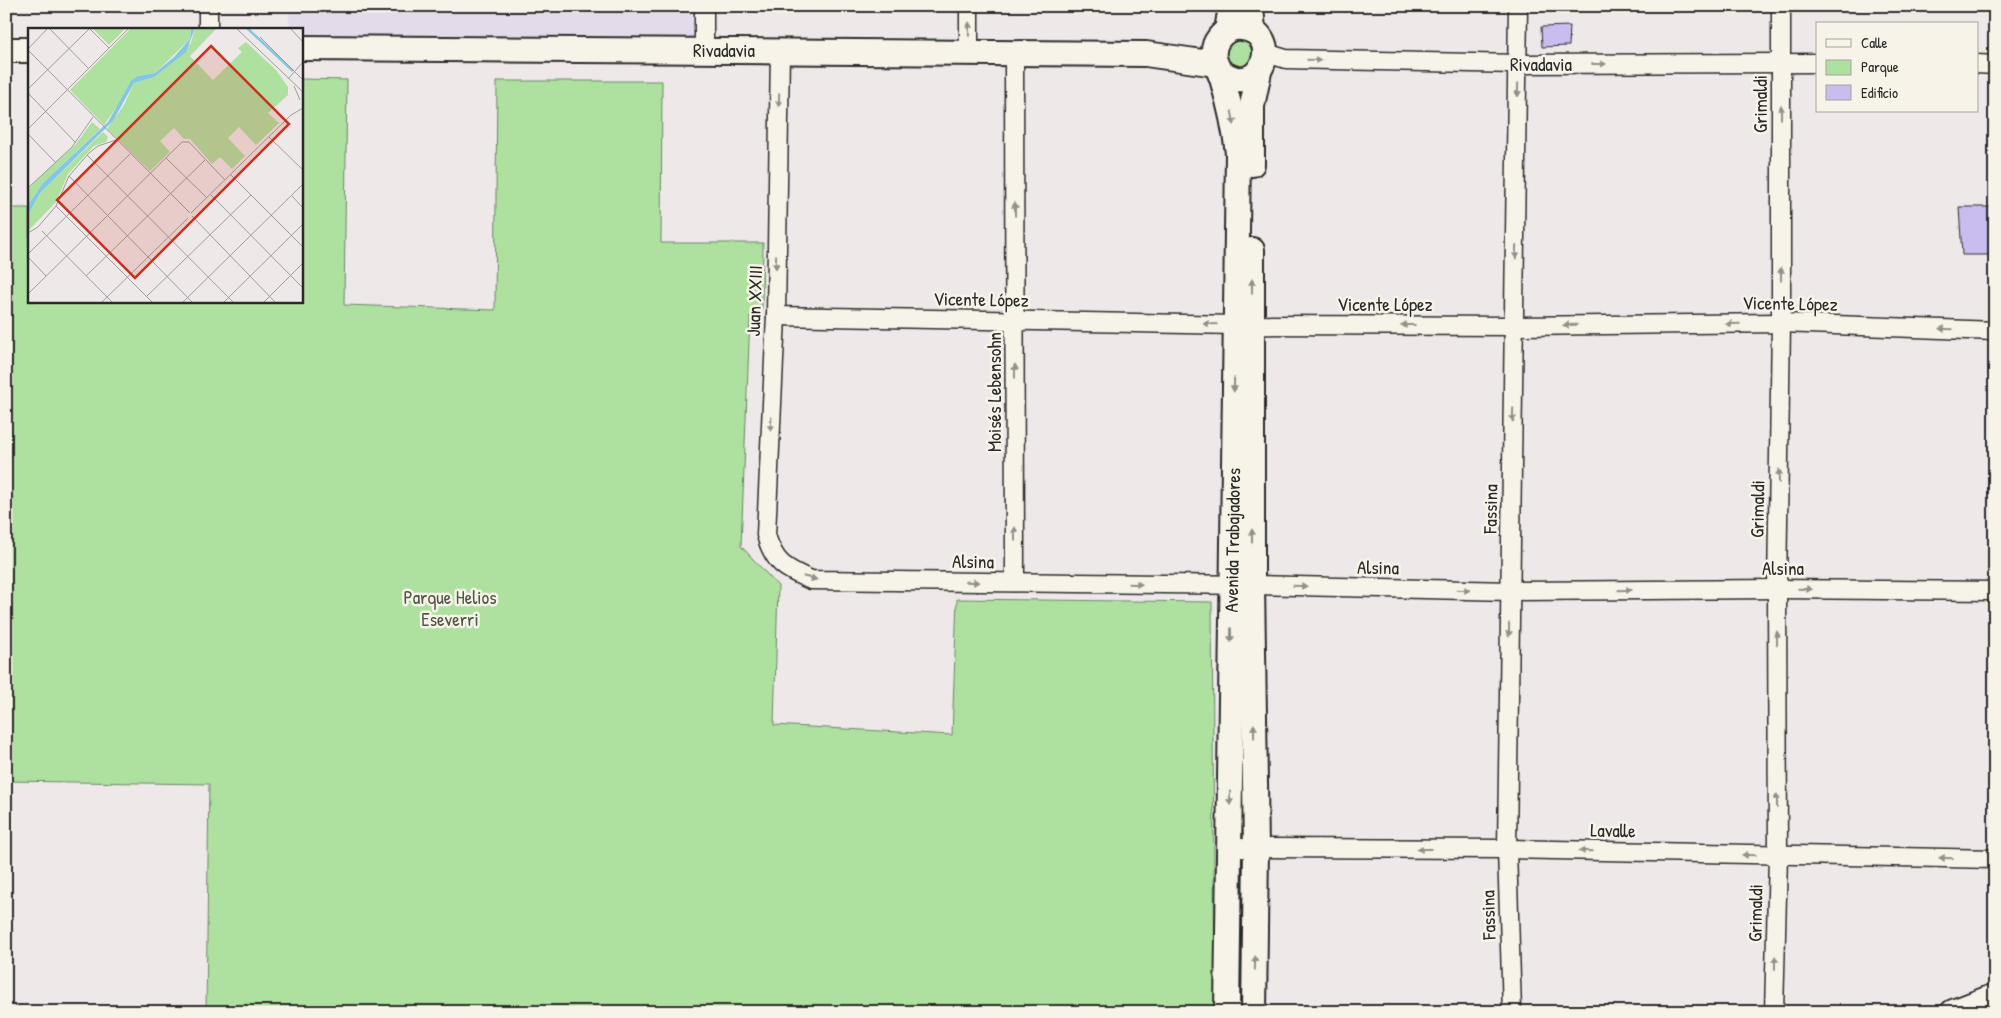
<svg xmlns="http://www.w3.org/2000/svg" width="2001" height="1018" font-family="'Patrick Hand',sans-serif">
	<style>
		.built { fill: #e3dbea }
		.green { fill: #aee0a0; stroke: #6c8666 }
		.building { fill: #c8bdee; stroke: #2b2b2b }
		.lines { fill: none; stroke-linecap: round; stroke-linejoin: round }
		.street-casing { stroke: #2b2b2b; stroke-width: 21 }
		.secondary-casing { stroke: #2b2b2b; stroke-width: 28 }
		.street { stroke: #f7f3e8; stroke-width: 18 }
		.secondary { stroke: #f7f3e8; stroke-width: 24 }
		.oneway { fill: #918f8a }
		.labels { text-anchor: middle; stroke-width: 5; stroke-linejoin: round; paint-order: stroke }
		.street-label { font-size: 19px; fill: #2b2b2b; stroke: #f7f3e8 }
		.park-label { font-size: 19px; fill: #4c5848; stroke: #f7f3e8 }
		.inset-river { fill: none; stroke: #82c7e3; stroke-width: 2.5 }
		.inset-road { fill: none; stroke: #a09c9d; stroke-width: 1 }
		.view { fill: #c8321e; fill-opacity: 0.15; stroke: #c8321e; stroke-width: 2.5 }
		.inset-edge { fill: none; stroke: #2b2b2b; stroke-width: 2.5 }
	</style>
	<rect width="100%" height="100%" fill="#eee8e9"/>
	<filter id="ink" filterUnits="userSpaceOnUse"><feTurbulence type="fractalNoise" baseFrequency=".02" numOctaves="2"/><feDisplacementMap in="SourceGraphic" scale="10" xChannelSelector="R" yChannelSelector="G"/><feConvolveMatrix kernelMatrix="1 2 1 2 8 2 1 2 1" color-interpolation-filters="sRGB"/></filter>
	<g filter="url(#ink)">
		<path class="built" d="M289,6h405v31l-393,-1v-7h-12z"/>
		<g class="green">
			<path d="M1243,36l14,12 -8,20 -21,-1 -4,-21 3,-5z"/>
			<path d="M301,79l46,1 -3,225 151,5 2,-229h165l-1,162h102l-1,66 -12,7 -9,230 37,40 -4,139 178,10 5,-136 255,3 3,410h-1009l3,-228 -203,-3v-573h23v93h272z"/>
			<path d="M1241,865l3,1 -1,146h-4z"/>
			<path d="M1953,1007l-12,5h-148v-2z"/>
		</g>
		<g class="building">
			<path d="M1570,26l-1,20 -27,1 -1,-20z"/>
			<path d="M1959,207h36v48h-33z"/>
		</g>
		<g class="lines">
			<defs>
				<g id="street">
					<path d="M208,6v23"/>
					<path d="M704,6v44"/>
					<path d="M780,51l-4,265 -10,219c8,28 19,34 45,45l441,5 258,6 267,-2 218,2"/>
					<path d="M969,52v-46"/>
					<path d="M1014,53l1,529"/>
					<path d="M1266,53l20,6 232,5 299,-1"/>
					<path d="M1977,64l18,1"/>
					<path d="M776,316l459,9 280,1 266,-3 214,8"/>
					<path d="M1230,848l277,1 488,10"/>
					<path d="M1512,1012l-5,-163 11,-843"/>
					<path d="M1774,1012l4,-156 -1,-267 4,-266v-317"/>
				</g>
				<g id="secondary">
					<path d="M1251,6l2,25"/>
					<path d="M1227,31l4,-25"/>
					<path d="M301,48l845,6 70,10"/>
					<path d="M6,50h23"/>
					<path d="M1220,71c42,32 65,-39 22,-43 -9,-1 -18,3 -23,10 -4,5 -6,12 -5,19 1,8 7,16 9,25 7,24 12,47 15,71l-11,859"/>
					<path d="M1252,164v-58l7,-34"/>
					<path d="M1252,250v335l4,263 -2,164"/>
					<path d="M1953,1012l42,-16"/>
				</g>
			</defs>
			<use href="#street" class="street-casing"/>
			<use href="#secondary" class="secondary-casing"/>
			<use href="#street" class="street"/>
			<use href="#secondary" class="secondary"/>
		</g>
		<defs><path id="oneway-solid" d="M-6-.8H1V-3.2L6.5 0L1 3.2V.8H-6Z" transform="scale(1.25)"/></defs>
		<g class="oneway">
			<use href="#oneway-solid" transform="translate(969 29) rotate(-89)"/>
			<use href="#oneway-solid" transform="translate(1314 60) rotate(1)"/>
			<use href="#oneway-solid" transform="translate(1599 64)"/>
			<use href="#oneway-solid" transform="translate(1518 90) rotate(91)"/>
			<use href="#oneway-solid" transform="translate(779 100) rotate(91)"/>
			<use href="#oneway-solid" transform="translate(1781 112) rotate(-90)"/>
			<use href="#oneway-solid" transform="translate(1233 118) rotate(79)"/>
			<use href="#oneway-solid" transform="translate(1015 209) rotate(-90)"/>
			<use href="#oneway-solid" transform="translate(1516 252) rotate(91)"/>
			<use href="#oneway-solid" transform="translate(776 262) rotate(91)"/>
			<use href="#oneway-solid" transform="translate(1781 274) rotate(-90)"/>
			<use href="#oneway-solid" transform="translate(1252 286) rotate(-90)"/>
			<use href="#oneway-solid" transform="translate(1210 324) rotate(-179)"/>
			<use href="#oneway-solid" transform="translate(1733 324) rotate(179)"/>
			<use href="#oneway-solid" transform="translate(1408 325) rotate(-180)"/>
			<use href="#oneway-solid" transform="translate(1570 325) rotate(179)"/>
			<use href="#oneway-solid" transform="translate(1946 329) rotate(-178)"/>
			<use href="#oneway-solid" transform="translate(1015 371) rotate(-90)"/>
			<use href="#oneway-solid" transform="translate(1234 385) rotate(91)"/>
			<use href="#oneway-solid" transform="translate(1513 415) rotate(91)"/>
			<use href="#oneway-solid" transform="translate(771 424) rotate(93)"/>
			<use href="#oneway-solid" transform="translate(1779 476) rotate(-89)"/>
			<use href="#oneway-solid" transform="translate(1015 534) rotate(-90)"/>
			<use href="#oneway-solid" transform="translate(1252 536) rotate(-90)"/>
			<use href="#oneway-solid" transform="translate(810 578) rotate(14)"/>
			<use href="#oneway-solid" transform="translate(972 582) rotate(1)"/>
			<use href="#oneway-solid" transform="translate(1135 584) rotate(1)"/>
			<use href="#oneway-solid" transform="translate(1300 586) rotate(1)"/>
			<use href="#oneway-solid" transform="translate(1805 589) rotate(1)"/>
			<use href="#oneway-solid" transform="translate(1463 590) rotate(1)"/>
			<use href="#oneway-solid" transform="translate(1625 590) rotate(-1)"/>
			<use href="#oneway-solid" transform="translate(1509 630) rotate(91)"/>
			<use href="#oneway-solid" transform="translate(1231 635) rotate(90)"/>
			<use href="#oneway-solid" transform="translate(1777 638) rotate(-90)"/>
			<use href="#oneway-solid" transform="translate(1254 731) rotate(-91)"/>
			<use href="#oneway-solid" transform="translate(1230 798) rotate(90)"/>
			<use href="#oneway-solid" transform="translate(1777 801) rotate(-90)"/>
			<use href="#oneway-solid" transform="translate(1424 849) rotate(-180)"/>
			<use href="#oneway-solid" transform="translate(1586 851) rotate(-179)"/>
			<use href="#oneway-solid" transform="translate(1749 855) rotate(-179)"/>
			<use href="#oneway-solid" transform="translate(1946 858) rotate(-179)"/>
			<use href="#oneway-solid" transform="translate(1255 963) rotate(-89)"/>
			<use href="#oneway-solid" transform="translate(1775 963) rotate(-89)"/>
		</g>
	</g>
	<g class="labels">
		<g class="street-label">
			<text x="724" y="57">Rivadavia</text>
			<text x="1541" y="71">Rivadavia</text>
			<text transform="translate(1760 104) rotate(-90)" y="7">Grimaldi</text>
			<text transform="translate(981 299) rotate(1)" y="7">Vicente López</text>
			<text transform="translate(754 301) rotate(-88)" y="7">Juan XXIII</text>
			<text transform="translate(1790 303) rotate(1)" y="7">Vicente López</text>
			<text x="1385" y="311">Vicente López</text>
			<text transform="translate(994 392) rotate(-90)" y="7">Moisés Lebensohn</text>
			<text transform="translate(1490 509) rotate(-89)" y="7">Fassina</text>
			<text transform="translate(1757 509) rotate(-89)" y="7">Grimaldi</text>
			<text transform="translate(1232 540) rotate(-89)" y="7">Avenida Trabajadores</text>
			<text transform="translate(973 561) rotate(1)" y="7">Alsina</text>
			<text transform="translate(1378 567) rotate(1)" y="7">Alsina</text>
			<text x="1783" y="575">Alsina</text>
			<text transform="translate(1613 830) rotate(1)" y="7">Lavalle</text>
			<text transform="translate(1755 913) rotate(-89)" y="7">Grimaldi</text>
			<text transform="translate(1488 915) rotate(-92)" y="7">Fassina</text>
		</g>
		<g class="park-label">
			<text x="450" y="604">Parque Helios<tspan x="450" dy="22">Eseverri</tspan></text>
		</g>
	</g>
	<g transform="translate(28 28)">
		<rect width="275" height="275" fill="#eee8e9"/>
		<path d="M64,0h34l-17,17zM103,0h60l-1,11 -35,34 -17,3 -34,49 -34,-35zM167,0h22l-27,28 23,24 29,-28 -4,-4 8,-6 30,28 12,17v8l-20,18 11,10 -23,22 -17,-18 -11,11 17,18 -13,13 -12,-12 -8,7 -22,-25h-6l-10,-11 -14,13 10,11 -20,19 -43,-42 17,-24 10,-22 20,-6 37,-34zM64,94l8,7 -57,54 -15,22v-15l7,-9 41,-37zM75,104l5,5 -2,5 -12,4 -26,28 -12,28 -28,29v-16l12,-22z" fill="#aee0a0"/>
		<path d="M163,0h4l-9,24 -32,25 -20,6 -21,38 -73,72 -12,22v-10l15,-22 65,-61 23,-41 7,-5 17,-3 19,-16 16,-18z" fill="#82c7e3"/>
		<path class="inset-river" d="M219,0l46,43"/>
		<path class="inset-road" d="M21,0l40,41M61,0l20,20M208,0l67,64M262,0l13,14M232,9l43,43M0,21l20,-21M0,22l162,163M260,51l15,-17M266,58l6,14M0,61l61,-60M0,65l48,50M0,101l101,-101M0,106l28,29M241,109l34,33M59,127l147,148M138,130l41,40M203,147l72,72M41,148l124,127M0,160l44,-41 21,-30M183,167l92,93M264,168l11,12M28,178l97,97M163,185l100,-98 12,-7M164,188l84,87M14,203l71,72M0,205l10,-6 18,-21 13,-30 20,-23 9,-7 18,-6M0,226l102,-100M0,229l18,19M58,248l119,-116M0,266l154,-152h7l36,38M119,268l104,-101M73,275l87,-85M154,275l121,-119M195,275l80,-79M235,275l40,-40"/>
		<path class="view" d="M183,18l78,78 -154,154 -78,-78z"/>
		<rect width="275" height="275" class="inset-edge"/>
	</g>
	<rect width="2001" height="1018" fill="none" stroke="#f7f3e8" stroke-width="25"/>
	<rect x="12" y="12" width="1976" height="993" fill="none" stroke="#2b2b2b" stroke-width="2" filter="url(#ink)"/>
	<rect x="1816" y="22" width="162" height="90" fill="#f7f3e8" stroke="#a5a39c"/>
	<rect x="1826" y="39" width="25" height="8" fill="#f7f3e8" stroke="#a5a39c"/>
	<text x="1861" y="48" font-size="15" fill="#2b2b2b">Calle</text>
	<rect x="1826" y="60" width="25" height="15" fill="#aee0a0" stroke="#a5a39c"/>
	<text x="1861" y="72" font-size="15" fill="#2b2b2b">Parque</text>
	<rect x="1826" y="85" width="25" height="15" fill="#c8bdee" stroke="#a5a39c"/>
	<text x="1861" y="98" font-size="15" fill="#2b2b2b">Edificio</text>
</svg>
